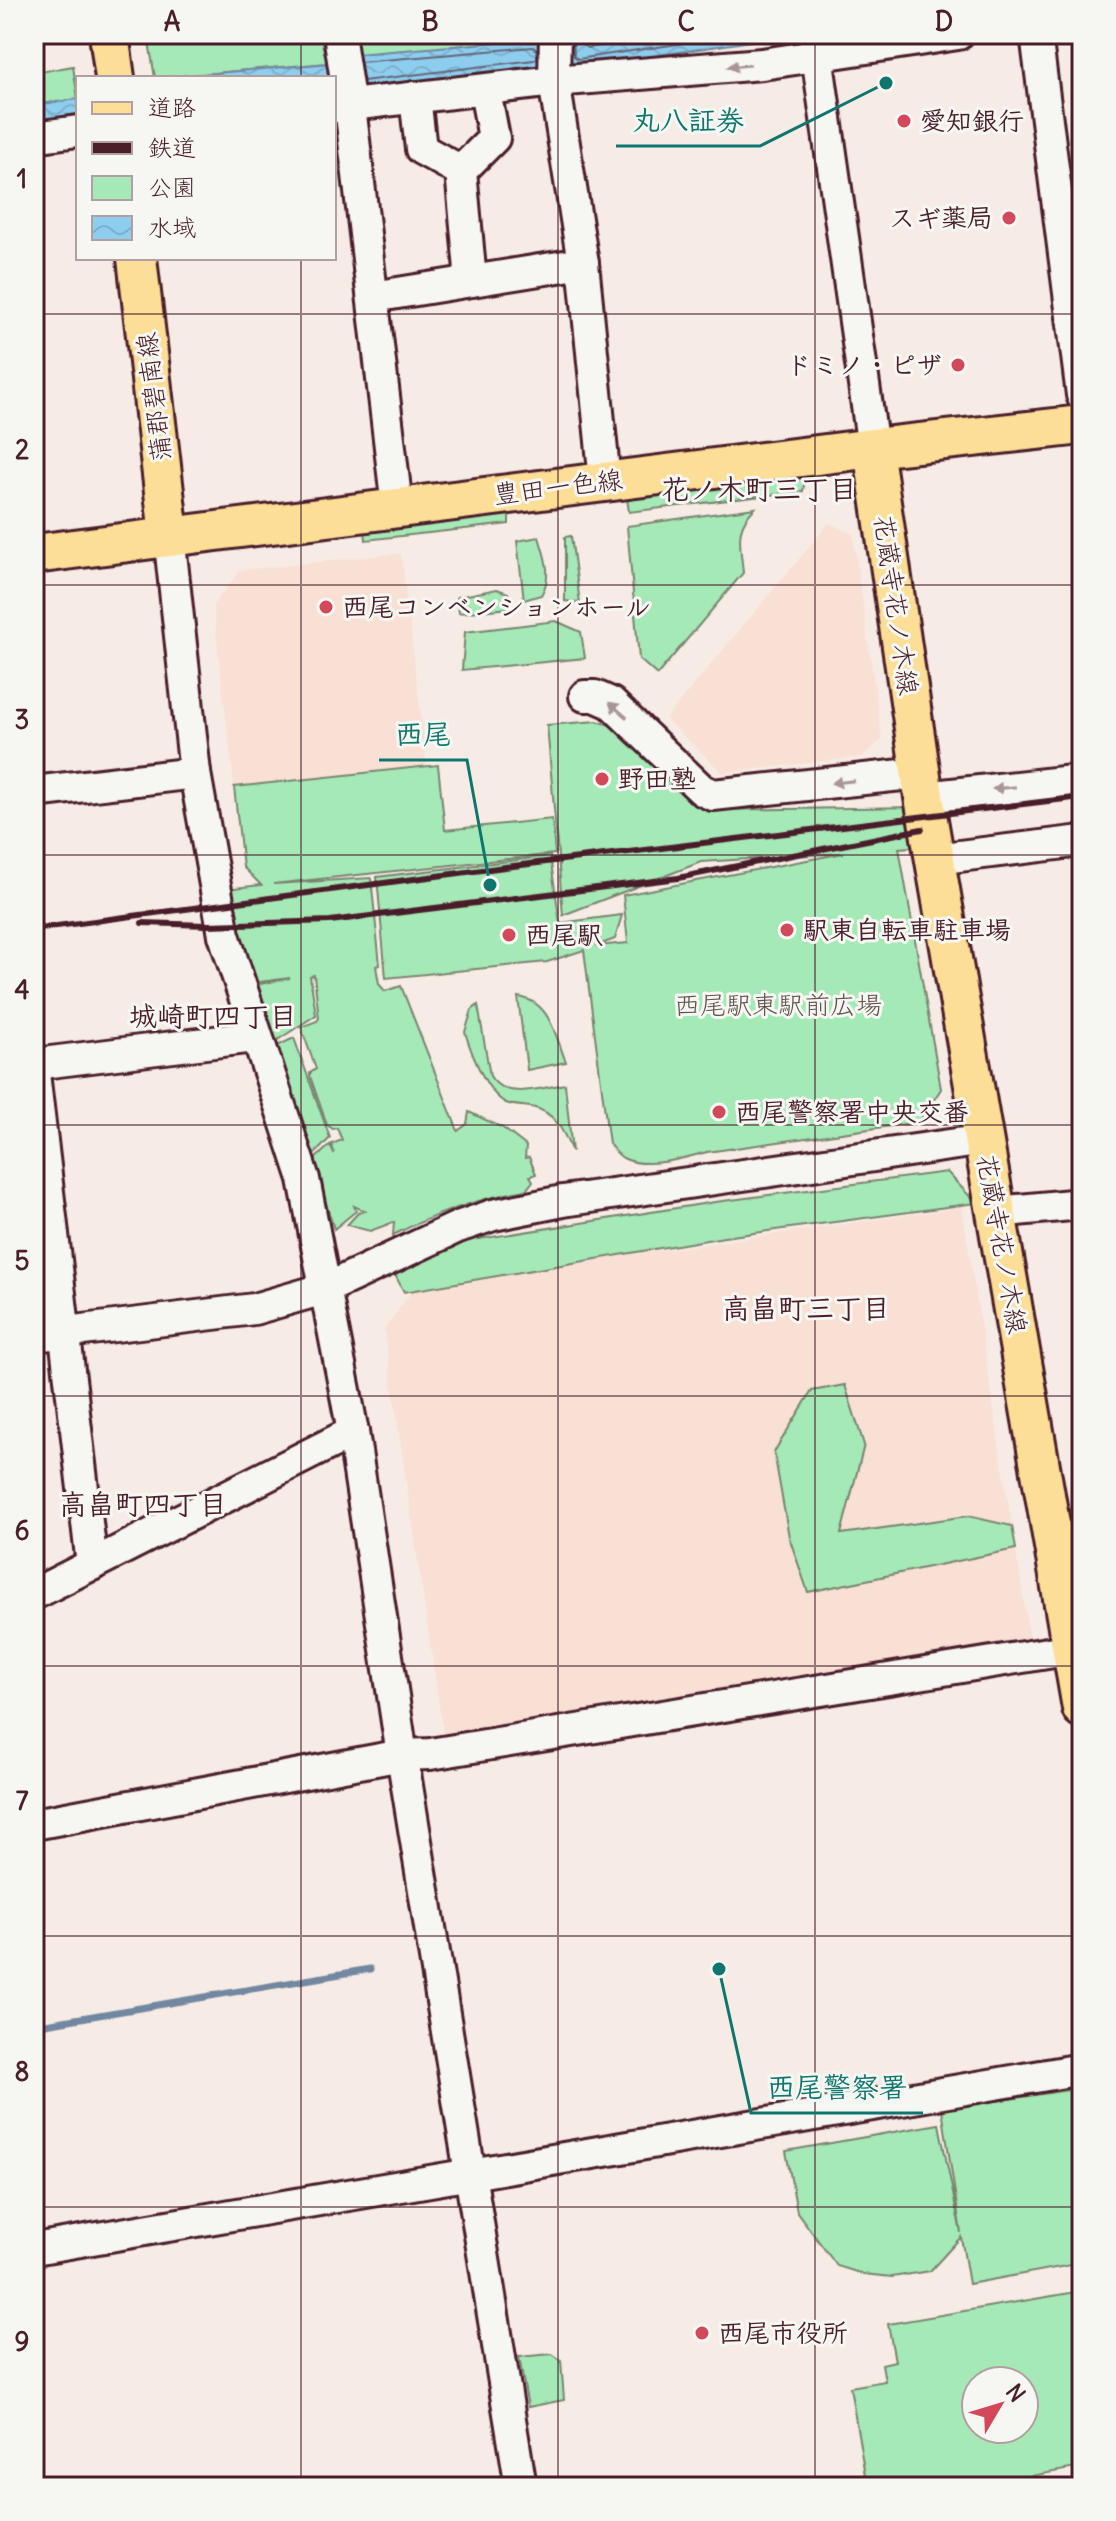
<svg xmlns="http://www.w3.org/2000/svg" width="1116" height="2521" font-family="Delius,'Klee One',sans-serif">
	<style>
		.built { fill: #f8e0d5 }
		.green { fill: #a5eab6; stroke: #788470; stroke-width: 2; fill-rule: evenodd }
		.water { fill: url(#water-waves); stroke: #7288a1; stroke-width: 2 }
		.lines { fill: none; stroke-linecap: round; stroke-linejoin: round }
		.shore { stroke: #656579; stroke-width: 2 }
		.stream { stroke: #7288a1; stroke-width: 7 }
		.minor-casing { stroke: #4a1f2b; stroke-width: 36 }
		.major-casing { stroke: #4a1f2b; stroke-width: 44 }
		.minor { stroke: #f6f6f2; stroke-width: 30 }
		.major { stroke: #fcde96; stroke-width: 38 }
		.rail { stroke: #4a1f2b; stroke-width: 6 }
		.oneway { fill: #a99598 }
		.grid { fill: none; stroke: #4a1f2b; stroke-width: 2; stroke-opacity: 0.55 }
		.poi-dot { fill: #d1495b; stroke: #f6f6f2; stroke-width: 3 }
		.labels { text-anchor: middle; stroke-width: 6; stroke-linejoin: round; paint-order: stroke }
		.poi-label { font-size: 26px; font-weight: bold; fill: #4a1f2b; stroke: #f6f6f2; text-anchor: start }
		.street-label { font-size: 26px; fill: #4a1f2b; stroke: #f6f6f2 }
		.park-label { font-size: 26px; fill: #61524e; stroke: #f6f6f2 }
		.neighbourhood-label { font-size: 28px; font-weight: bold; fill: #4a1f2b; stroke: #f6f6f2 }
		.leader { fill: none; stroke: #0f766e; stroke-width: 3 }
		.callout-dot { fill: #0f766e; stroke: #f6f6f2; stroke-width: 3 }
		.callout-label { font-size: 28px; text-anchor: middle; font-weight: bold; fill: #0f766e; stroke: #f6f6f2; stroke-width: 6; stroke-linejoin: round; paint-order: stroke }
		.neatline { fill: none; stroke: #4a1f2b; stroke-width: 3 }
		.grid-label { font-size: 26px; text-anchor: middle; font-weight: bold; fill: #4a1f2b }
	</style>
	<defs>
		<pattern id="water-waves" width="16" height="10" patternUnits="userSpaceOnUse" patternTransform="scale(2)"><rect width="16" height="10" fill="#8dceef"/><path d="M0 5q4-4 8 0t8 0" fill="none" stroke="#7bb0cd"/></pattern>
	</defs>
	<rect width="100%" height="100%" fill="#f7ece5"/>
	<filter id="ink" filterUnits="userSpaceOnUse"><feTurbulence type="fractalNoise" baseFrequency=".0125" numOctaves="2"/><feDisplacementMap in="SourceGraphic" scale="16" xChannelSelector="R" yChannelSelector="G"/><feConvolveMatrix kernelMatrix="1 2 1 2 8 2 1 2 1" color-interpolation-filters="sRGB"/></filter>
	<g filter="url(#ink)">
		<g class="built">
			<path d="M829,523l24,11 29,206 -20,17 -139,16 -58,-54z"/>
			<path d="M401,553l26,213 -193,21 -21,-182 27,-35z"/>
			<path d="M962,1207l69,440 -586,99 -61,-416 31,-44z"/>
		</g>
		<g class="green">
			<path d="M260,34h60l7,29 -172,15 -6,-36z"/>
			<path d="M343,34h202l1,4 -201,18z"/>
			<path d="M73,66l5,33 -44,6v-32z"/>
			<path d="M806,474l-3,17 -174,21 -2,-14z"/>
			<path d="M755,508c-22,21 -14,37 -12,65l-86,102 -18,-16 -12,-133z"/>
			<path d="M509,514v10l-143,16 -1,-10z"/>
			<path d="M571,536l9,67 -15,-2v-64z"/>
			<path d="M539,537c6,20 14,39 2,58l-17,5 -7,-59z"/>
			<path d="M497,589l11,4 2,15 -51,5 -2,-16z"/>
			<path d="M556,621l25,11 4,26 -123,12 3,-38z"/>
			<path d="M597,721l26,8 88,81 207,-3 6,39 -25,2 42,241 -22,33 -212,30c-23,6 -61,18 -84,6 -5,-3 -10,-9 -14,-14l-25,-194 -37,12 -161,16 -9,-101 173,-21 10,67 62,-8 -7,24 -19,7 32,-3 -5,-48 221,-42 -143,9 -138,53 -16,-190z"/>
			<path d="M438,765l7,65 107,-11 3,35 -282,30 98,-6 9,87 -4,1 3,18 6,7 16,-5 57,145 9,-7 2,-12 34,16 23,18 -1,12 4,-1 7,17 -6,2 3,5 -7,9c-48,8 -89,23 -133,45l1,-13 -24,9 -23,-6 11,-12 7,-2 -11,-5 2,5 -22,18 -21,-68 17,-16 4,9 -2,-10 10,-4 -5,-12 -4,1 -6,-4 -17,-49v-3l6,-4 -15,-42 16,-6 2,-3 -5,-43 -4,1 6,39 -43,28 -18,-58 35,-7 -38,5 -27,-94 36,-4 -18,-18 -9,-80z"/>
			<path d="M518,997c32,4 37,38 48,65l-39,8z"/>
			<path d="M478,1005l12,71c15,25 50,12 75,8l7,68c-8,-20 -17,-41 -41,-45 -7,-1 -18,-1 -25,-4 -20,-10 -35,-51 -41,-71l7,-22z"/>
			<path d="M294,1038l36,100 -20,21 -37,-111z"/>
			<path d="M947,1172l29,31 -252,34 -320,55 -11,-21 67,-29 255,-40z"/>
			<path d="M845,1385l19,60 -23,89 127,-18 44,10 4,23 -208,43 -19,-55 -15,-85 38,-61z"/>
			<path d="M1082,2088v175l-113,21 -8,-47 -31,34 -38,6 -29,-3 -26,-8 -40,-54 -11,-61 153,-27 22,109 -19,-124z"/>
			<path d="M1082,2291v176l-114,20h-101l-17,-100 35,-6 -3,-17 13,-3 -7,-37zM976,2381h48v48h-48z"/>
			<path d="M552,2354l9,6 3,40 -36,7 -9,-50z"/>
		</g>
		<g class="water">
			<path d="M565,34h212l1,3 -211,32z"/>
			<path d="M546,38l-1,29 -192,24 -8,-36z"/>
			<path d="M331,63l2,15h-176z"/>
			<path d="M78,99v26l-44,5v-25z"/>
		</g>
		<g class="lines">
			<g class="shore">
				<path d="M573,34l1,22 4,3 166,-25"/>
				<path d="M583,34v11l4,3 91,-14"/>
				<path d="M360,62l173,-15 4,3v8l-3,2 -171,21"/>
			</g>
			<path class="stream" d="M34,2026l336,-57"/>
			<defs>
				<g id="minor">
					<path d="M339,34l11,72 47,401"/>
					<path d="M555,34l-1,47 29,182 22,218"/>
					<path d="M814,34l59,414"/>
					<path d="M1036,34l46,361"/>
					<path d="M415,97l6,52 40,22"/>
					<path d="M334,107l220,-26 208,-17 196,-30"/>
					<path d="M34,137l44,-6"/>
					<path d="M471,281l-10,-110 33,-33 -9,-47"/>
					<path d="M373,297l210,-34"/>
					<path d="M169,535l26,238 29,162 80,244 49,253 49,323 119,732"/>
					<path d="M585,696h10l16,7 91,87 11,5 208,-22"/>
					<path d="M34,792l161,-19"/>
					<path d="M924,797l158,-17"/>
					<path d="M935,859l147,-18"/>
					<path d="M34,1064l221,-27"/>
					<path d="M34,1073l58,492"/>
					<path d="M996,1212l86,-8"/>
					<path d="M34,1336l220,-27 73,-21 131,-61 35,-12 70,-14 421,-61"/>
					<path d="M34,1594l319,-162"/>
					<path d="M34,1824l368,-69 28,-1 642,-105"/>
					<path d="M34,2249l1048,-180"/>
				</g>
				<g id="major">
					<path d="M109,34l6,44"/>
					<path d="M137,258l32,277"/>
					<path d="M873,448l51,349 158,911"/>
					<path d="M34,554l839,-106 209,-23"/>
				</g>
			</defs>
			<use href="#minor" class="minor-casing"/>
			<use href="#major" class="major-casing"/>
			<use href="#minor" class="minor"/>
			<use href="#major" class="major"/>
			<g class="rail">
				<path d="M142,923l66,2 122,-4 348,-43 244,-49"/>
				<path d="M34,929l471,-62 577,-70"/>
			</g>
		</g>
		<defs><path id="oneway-solid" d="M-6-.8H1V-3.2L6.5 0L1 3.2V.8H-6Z" transform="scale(2)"/></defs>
		<g class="oneway">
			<use href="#oneway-solid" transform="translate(739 66) rotate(175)"/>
			<use href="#oneway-solid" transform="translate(618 710) rotate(-139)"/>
			<use href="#oneway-solid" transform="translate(843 782) rotate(173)"/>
			<use href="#oneway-solid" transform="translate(1004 788) rotate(174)"/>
		</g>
	</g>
	<path class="grid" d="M301,34v44M558,34v2453M815,34v2453M301,258v2229M34,314h1048M34,585h1048M34,855h1048M34,1125h1048M34,1396h1048M34,1666h1048M34,1936h1048M34,2207h1048"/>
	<g class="poi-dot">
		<circle cx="904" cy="121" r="8"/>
		<circle cx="1009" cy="218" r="8"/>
		<circle cx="958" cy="365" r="8"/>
		<circle cx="326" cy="607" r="8"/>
		<circle cx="602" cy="779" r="8"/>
		<circle cx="787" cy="930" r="8"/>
		<circle cx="509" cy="935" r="8"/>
		<circle cx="719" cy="1112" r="8"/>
		<circle cx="702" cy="2333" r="8"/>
	</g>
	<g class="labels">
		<g class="poi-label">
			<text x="920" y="130">愛知銀行</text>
			<text x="993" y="227" text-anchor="end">スギ薬局</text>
			<text x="942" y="374" text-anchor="end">ドミノ・ピザ</text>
			<text x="342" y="616">西尾コンベンションホール</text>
			<text x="618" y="788">野田塾</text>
			<text x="803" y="939">駅東自転車駐車場</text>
			<text x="525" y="944">西尾駅</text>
			<text x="735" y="1121">西尾警察署中央交番</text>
			<text x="718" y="2342">西尾市役所</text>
		</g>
		<g class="street-label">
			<text transform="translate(154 397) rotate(-97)" y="9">蒲郡碧南線</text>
			<text transform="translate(558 487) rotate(-7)" y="9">豊田一色線</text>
			<text transform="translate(896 605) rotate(82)" y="9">花蔵寺花ノ木線</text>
			<text transform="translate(1002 1244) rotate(80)" y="9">花蔵寺花ノ木線</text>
		</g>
		<g class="park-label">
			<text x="778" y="1014">西尾駅東駅前広場</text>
		</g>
		<g class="neighbourhood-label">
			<text x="759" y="499">花ノ木町三丁目</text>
			<text x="213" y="1026">城崎町四丁目</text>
			<text x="806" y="1318">高畠町三丁目</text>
			<text x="143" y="1514">高畠町四丁目</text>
		</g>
	</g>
	<path class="leader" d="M886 83L760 146H616M490 885L467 760H379M719 1969L751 2113H923"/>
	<g class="callout-dot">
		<circle cx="886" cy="83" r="8"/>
		<circle cx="490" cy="885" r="8"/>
		<circle cx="719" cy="1969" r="8"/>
	</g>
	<g class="callout-label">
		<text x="688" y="130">丸八証券</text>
		<text x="423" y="744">西尾</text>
		<text x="837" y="2097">西尾警察署</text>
	</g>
	<rect width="1116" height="2521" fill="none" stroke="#f6f6f2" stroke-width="88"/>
	<rect x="76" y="76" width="260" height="184" fill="#f6f6f2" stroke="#b1a0a2" stroke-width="2"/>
	<rect x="92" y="102" width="40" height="12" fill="#fcde96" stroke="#b1a0a2" stroke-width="2"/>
	<text x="148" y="116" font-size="24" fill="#4a1f2b">道路</text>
	<rect x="92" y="142" width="40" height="12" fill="#4a1f2b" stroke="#b1a0a2" stroke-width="2"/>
	<text x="148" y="156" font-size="24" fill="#4a1f2b">鉄道</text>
	<rect x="92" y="176" width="40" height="24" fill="#a5eab6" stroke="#b1a0a2" stroke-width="2"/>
	<text x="148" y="196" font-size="24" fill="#4a1f2b">公園</text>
	<rect x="92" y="216" width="40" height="24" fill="url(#water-waves)" stroke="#b1a0a2" stroke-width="2"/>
	<text x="148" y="236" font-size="24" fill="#4a1f2b">水域</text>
	<g transform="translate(1000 2405) rotate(52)"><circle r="38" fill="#f6f6f2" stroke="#b1a0a2" stroke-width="2"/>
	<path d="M0-6L14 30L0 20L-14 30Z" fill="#d1495b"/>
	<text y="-12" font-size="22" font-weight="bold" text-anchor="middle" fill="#4a1f2b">N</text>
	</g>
	<rect x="44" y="44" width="1028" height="2433" class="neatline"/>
	<g class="grid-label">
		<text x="172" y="31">A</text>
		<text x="430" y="31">B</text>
		<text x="686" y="31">C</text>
		<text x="944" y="31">D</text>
		<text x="22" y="188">1</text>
		<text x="22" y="459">2</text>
		<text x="22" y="729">3</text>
		<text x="22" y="999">4</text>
		<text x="22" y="1270">5</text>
		<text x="22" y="1540">6</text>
		<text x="22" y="1810">7</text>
		<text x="22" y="2081">8</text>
		<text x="22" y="2351">9</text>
	</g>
</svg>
